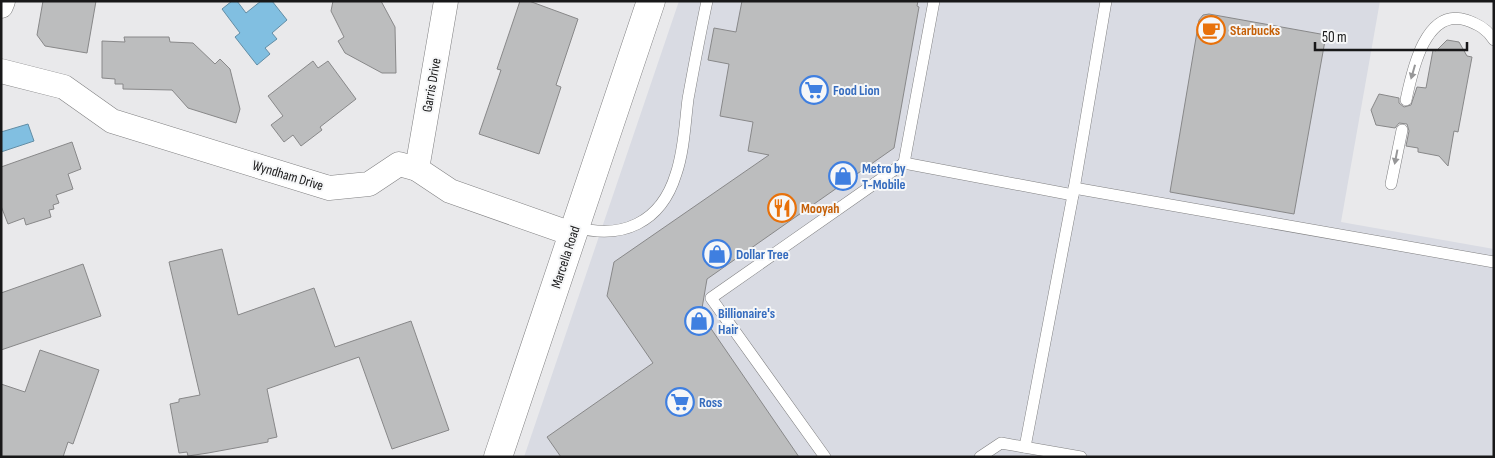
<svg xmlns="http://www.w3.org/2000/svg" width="1495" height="458" font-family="'Sofia Sans Condensed',sans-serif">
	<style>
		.built { fill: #d9dbe3 }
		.water { fill: #81bfe1; stroke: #628da5 }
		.building { fill: #bcbdbe; stroke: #888889 }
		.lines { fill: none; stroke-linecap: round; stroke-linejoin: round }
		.lane-casing { stroke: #808082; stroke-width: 12 }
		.street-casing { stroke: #808082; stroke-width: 25 }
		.secondary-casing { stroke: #808082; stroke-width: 29 }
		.lane { stroke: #fff; stroke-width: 11 }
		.street { stroke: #fff; stroke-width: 24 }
		.secondary { stroke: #fff; stroke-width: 28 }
		.oneway { fill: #979798 }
		.labels { text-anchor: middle; stroke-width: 4; stroke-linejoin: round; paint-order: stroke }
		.food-label { font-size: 14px; font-weight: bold; fill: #c56008; stroke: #f6f7f8; text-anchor: start }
		.street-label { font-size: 14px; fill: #181819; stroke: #f6f7f8 }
		.shop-label { font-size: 14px; font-weight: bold; fill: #366cbe; stroke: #f6f7f8; text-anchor: start }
	</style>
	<rect width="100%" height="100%" fill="#e9e9eb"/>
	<path class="built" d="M679,1h701l-39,221 153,27v208h-970z"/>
	<g class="water">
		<path d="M232,1h5l9,12 15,-12h11l15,19 -15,13 5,6 -12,9 5,6 -13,11 -22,-28 5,-4 -18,-24z"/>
		<path d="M28,124l6,17 -33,11v-20z"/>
	</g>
	<g class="building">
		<path d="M43,1h53l-9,52 -42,-7 -8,-11z"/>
		<path d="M333,1h48l14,26 1,46h-14l-37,-20 -7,-12 6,-4 -13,-26z"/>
		<path d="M520,1h9l49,18 -22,66 5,2 -22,67 -60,-20 22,-64 -4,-1z"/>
		<path d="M742,1h176l-1,5 2,1 -25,141 -187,131 -6,35 98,143h-238l-14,-20 106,-74 -46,-67 7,-34 155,-107 -21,-4 5,-29 -33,-6 9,-52 -21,-4 6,-32 22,4z"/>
		<path d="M1209,14l117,21 -32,179 -124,-22 29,-172 4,-5z"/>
		<path d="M124,37h45l1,5 23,1 22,21 5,-5 10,10 10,40 -4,14 -48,-15 -16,-18 -49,-1v-5h-8v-5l-13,-1v-37l23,1z"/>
		<path d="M1447,40l12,2 8,14 5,1 -14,75 -4,-1 -6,35 -9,-10 -21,-4v-4l-12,-2 3,-15 -2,-7 -8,-1 -4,5 -19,-3 -5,-15 8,-16 20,4v5l5,4 7,-2 6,-18 9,1 7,-38 3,1z"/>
		<path d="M313,61l5,7 10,-7 28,38 -36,28 2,3 -21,16 -8,-11 -9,7 -13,-17 12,-9 -15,-20z"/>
		<path d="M72,142l9,27 -13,5 5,15 -17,6 3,8 -6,2 1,4 -5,1 2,7 -25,8 -2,-7 -16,6 -7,-18v-39z"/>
		<path d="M222,249l16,66 76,-27 21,59 76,-26 38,109 -57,19 -33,-92 -92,32 10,48 -9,2v3l-60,11 -20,3 -1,-4 -8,1 -9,-49 9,-2v-3l21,-4 -31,-133z"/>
		<path d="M83,264l18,52 -100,34v-57z"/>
		<path d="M40,350l59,20 -26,74 -5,-2 -5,15h-62v-73l24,8z"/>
	</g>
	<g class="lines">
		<defs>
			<g id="lane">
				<path d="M1406,100c6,-28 19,-93 60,-80 12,4 21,9 28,20"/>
				<path d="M904,163l169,32"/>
				<path d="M1391,184l11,-54"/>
				<path d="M1074,188l420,74"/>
				<path d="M575,227c47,13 86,-4 101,-53 8,-23 9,-51 12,-75 6,-33 12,-65 19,-98"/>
				<path d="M1025,447l48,-252 33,-194"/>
				<path d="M825,457l-114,-159 193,-135 30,-162"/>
				<path d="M980,457l21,-14 80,14"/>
			</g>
			<g id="street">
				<path d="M1,6l2,-5"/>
				<path d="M1,71l63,16 48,34 217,67 40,-4 30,-20 18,5 33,22 122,43"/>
				<path d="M417,169l29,-168"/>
			</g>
			<path id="secondary" d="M498,457l153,-456"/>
		</defs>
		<use href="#lane" class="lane-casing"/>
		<use href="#street" class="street-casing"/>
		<use href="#secondary" class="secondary-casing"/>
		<use href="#lane" class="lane"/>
		<use href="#street" class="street"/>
		<use href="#secondary" class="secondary"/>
	</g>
	<defs><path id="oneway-solid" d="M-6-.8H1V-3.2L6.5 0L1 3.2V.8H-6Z" transform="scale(1.25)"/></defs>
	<g class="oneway">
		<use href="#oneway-solid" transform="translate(1413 72) rotate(106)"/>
		<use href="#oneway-solid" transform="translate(1396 157) rotate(101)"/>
	</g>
	<defs>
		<symbol id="cafe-ring" viewBox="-11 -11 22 22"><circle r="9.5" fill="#f6f7f8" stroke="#e8710a" stroke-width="1.5"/><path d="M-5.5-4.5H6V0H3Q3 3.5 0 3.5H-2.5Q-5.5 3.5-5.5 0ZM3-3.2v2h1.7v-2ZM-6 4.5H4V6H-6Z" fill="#e8710a"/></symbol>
		<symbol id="supermarket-ring" viewBox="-11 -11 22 22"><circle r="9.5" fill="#f6f7f8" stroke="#3f7fe0" stroke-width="1.5"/><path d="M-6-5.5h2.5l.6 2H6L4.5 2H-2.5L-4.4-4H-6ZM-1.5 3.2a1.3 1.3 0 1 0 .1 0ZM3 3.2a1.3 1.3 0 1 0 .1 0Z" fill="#3f7fe0"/></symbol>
		<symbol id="shop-ring" viewBox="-11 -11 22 22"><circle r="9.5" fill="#f6f7f8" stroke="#3f7fe0" stroke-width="1.5"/><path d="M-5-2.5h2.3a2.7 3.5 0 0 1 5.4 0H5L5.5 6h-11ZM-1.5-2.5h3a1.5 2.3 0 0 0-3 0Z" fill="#3f7fe0"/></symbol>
		<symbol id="restaurant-ring" viewBox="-11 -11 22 22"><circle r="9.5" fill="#f6f7f8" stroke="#e8710a" stroke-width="1.5"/><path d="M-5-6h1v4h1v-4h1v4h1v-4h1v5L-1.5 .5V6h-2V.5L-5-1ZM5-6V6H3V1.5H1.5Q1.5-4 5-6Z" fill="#e8710a"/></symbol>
	</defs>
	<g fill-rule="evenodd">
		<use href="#cafe-ring" x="1195" y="14" width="32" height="32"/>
		<use href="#supermarket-ring" x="798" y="74" width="32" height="32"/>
		<use href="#shop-ring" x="827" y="160" width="32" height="32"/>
		<use href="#restaurant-ring" x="766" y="192" width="32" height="32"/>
		<use href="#shop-ring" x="701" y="238" width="32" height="32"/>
		<use href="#shop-ring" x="683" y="305" width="32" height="32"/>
		<use href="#supermarket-ring" x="664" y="386" width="32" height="32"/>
	</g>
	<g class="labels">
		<g class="food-label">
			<text x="1230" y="35">Starbucks</text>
			<text x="801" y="213">Mooyah</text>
		</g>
		<g class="street-label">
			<text transform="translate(431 85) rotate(-80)" y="5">Garris Drive</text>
			<text transform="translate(288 175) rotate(17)" y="5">Wyndham Drive</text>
			<text transform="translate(565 257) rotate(-72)" y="5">Marcella Road</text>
		</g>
		<g class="shop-label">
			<text x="833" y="95">Food Lion</text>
			<text x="862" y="173">Metro by<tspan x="862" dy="16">T-Mobile</tspan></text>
			<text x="736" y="259">Dollar Tree</text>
			<text x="718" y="318">Billionaire's<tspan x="718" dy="16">Hair</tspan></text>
			<text x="699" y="407">Ross</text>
		</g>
	</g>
	<rect width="1495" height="458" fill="none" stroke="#181819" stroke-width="5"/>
	<path d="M1315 42v8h152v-8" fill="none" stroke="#181819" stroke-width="2.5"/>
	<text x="1322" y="42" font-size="15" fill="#181819" stroke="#f6f7f8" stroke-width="4" paint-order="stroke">50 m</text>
</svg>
